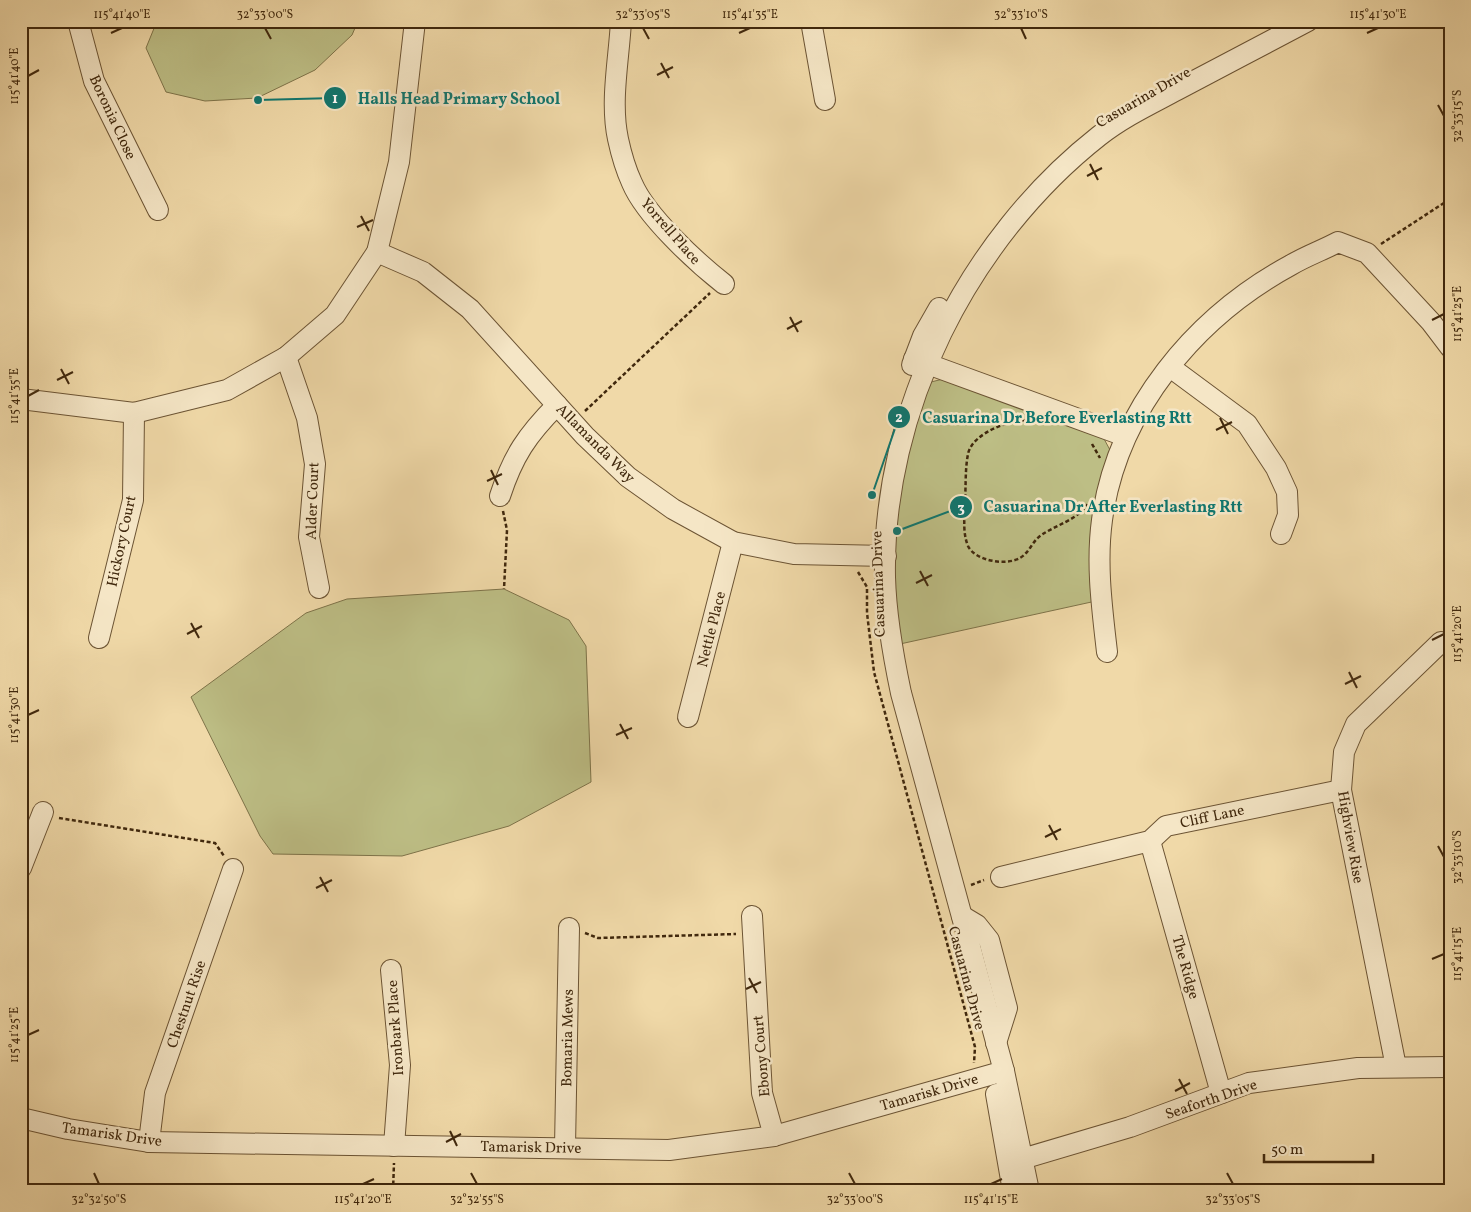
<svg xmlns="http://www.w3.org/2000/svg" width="1471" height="1212" font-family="Vollkorn,serif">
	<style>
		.green { fill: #bdbe85; stroke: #7e7349 }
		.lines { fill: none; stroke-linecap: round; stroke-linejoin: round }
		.minor-casing { stroke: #6c5434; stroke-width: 22 }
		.path { stroke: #40280d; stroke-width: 2.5; stroke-dasharray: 4 2.5; stroke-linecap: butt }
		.minor { stroke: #f5e6c6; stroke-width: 20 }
		.ticks { fill: none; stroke: #40280d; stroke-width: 2 }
		.labels { text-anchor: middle; stroke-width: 5; stroke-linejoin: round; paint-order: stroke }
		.street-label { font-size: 15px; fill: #40280d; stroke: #f5e6c6 }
		.leader { fill: none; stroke: #0f766e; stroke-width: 2 }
		.callout-dot { fill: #0f766e; stroke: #f5e6c6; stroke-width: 2 }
		.mark-label { font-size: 15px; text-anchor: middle; font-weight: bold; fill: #fff }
		.callout-label { font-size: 16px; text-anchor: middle; font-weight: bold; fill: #0f766e; stroke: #f5e6c6; stroke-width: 5; stroke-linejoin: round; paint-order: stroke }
		.neatline { fill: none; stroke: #40280d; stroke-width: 2 }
		.ticks-label { font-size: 12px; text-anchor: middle; fill: #40280d }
	</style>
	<rect width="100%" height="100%" fill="#f0d9a8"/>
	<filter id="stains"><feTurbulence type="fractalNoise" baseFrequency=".004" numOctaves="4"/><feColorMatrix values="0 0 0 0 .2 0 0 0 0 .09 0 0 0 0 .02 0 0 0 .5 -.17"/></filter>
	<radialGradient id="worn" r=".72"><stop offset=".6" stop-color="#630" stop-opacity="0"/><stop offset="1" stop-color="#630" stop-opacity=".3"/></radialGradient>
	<g class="green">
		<path d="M157,21h201l-6,14 -37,35 -58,28 -52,3 -39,-9 -20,-44z"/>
		<path d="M947,378l156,59 7,13 -1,20 -13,131 -196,43 -7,-40 4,-107 30,-114z"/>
		<path d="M504,589l65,31 17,26 5,136 -82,44 -107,30 -129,-2 -13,-18 -69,-139 115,-84 41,-14z"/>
	</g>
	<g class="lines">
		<defs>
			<g id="minor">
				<path d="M78,21l16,60 64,129"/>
				<path d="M621,21c-2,38 -11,81 -3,118 3,14 8,31 14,44 14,33 64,79 92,101"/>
				<path d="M811,21l14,79"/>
				<path d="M377,252l46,20 47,37 115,127 43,41 45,32 60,33 61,12 92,2"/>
				<path d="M286,357l21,61 8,46 -6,73 10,51"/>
				<path d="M914,359l211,77"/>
				<path d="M912,365l11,-29 16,-28"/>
				<path d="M1170,367l77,57 29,44 11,24 1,23 -7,19"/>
				<path d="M21,399l113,14 93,-23 59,-33 49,-42 42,-63 22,-90 16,-141"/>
				<path d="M500,496c13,-40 27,-61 57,-91"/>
				<path d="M99,638l34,-138 1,-87"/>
				<path d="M1107,652c-5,-44 -11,-88 -5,-132 15,-110 93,-203 189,-255 15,-9 32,-15 47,-23l29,11 64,69 19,25"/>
				<path d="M688,717l45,-175"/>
				<path d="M1150,841l71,252"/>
				<path d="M21,868l22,-56"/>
				<path d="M1001,877l149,-36 16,-15 175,-36"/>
				<path d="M752,916l10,177 12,43"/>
				<path d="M962,916l15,9 12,15 18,68 -11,35"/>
				<path d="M391,970l9,95 -6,81"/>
				<path d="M1396,1067l-55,-277 3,-38 12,-28 85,-82"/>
				<path d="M996,1094l17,97"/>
				<path d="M21,1118l47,11 81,13 520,8 105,-14 230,-65"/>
				<path d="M149,1142l6,-49 78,-224"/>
				<path d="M565,1147l4,-219"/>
				<path d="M1012,1162l118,-35 119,-44 109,-15 92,-1"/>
				<path d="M1029,1191l-25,-120 -103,-378c-8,-38 -15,-76 -16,-116 -3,-167 83,-338 214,-441 24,-19 52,-32 78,-46 44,-23 87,-46 131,-69"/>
			</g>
		</defs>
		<use href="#minor" class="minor-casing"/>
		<g class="path">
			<path d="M1381,244l69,-45"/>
			<path d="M585,411l125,-118"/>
			<path d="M1032,421c-20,-3 -60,12 -64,33 -3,15 -2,32 -3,46 0,16 -3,31 3,46 7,15 38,20 52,12 9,-5 12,-16 20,-22 15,-11 38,-16 47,-32"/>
			<path d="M1092,444l8,14"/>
			<path d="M503,511l4,19 -3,59"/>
			<path d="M858,572l9,15v26l7,59 101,375 -1,16"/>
			<path d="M59,818l156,25 9,13"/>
			<path d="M971,885l13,-5"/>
			<path d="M585,933l13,5 138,-4"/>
			<path d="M393,1191l1,-28"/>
		</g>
		<use href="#minor" class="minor"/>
	</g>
	<path class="ticks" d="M265,28l6,11M643,28l6,11M1021,28l5,11M111,33l11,-5M739,33l11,-5M1367,33l11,-5M661,63l8,15M657,75l16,-8M28,76l11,-6M1438,105l6,11M1090,164l8,16M1087,176l15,-8M361,216l8,15M357,227l16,-7M790,317l8,15M1432,320l12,-6M787,329l15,-8M61,369l8,15M57,380l16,-8M28,396l11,-6M1220,418l8,16M1216,430l16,-8M491,470l7,15M487,481l15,-7M920,571l8,15M916,583l16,-8M191,623l8,15M187,634l15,-8M1432,640l12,-6M1349,672l8,16M1345,684l16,-8M28,715l11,-5M620,724l8,15M616,735l16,-7M1049,825l8,15M1045,837l16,-8M1438,846l6,11M320,877l8,15M316,888l16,-8M1432,959l12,-5M749,978l8,15M746,989l15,-7M28,1035l11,-5M1179,1079l8,15M1175,1091l15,-8M450,1131l7,15M446,1142l15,-8M94,1173l5,11M471,1173l6,11M849,1173l6,11M1227,1173l6,11M363,1184l11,-5M991,1184l11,-5"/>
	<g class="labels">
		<g class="street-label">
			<text transform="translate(1143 97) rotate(-30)" y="5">Casuarina Drive</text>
			<text transform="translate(113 117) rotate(65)" y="5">Boronia Close</text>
			<text transform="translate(671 231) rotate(49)" y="5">Yorrell Place</text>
			<text transform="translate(596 443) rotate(45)" y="5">Allamanda Way</text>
			<text transform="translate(312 501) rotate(-88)" y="5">Alder Court</text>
			<text transform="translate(121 541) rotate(-78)" y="5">Hickory Court</text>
			<text transform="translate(878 584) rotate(-92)" y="5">Casuarina Drive</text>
			<text transform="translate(711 629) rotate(-76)" y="5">Nettle Place</text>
			<text transform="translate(1212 816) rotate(-12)" y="5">Cliff Lane</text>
			<text transform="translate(1351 837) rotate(80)" y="5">Highview Rise</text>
			<text transform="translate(1186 967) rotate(74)" y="5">The Ridge</text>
			<text transform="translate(967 978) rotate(75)" y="5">Casuarina Drive</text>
			<text transform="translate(186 1004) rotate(-71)" y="5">Chestnut Rise</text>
			<text transform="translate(395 1028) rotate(-94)" y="5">Ironbark Place</text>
			<text transform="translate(567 1038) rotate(-89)" y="5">Bomaria Mews</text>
			<text transform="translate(761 1056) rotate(-95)" y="5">Ebony Court</text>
			<text transform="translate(929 1092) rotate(-16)" y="5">Tamarisk Drive</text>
			<text transform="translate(1211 1099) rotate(-19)" y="5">Seaforth Drive</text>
			<text transform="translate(112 1134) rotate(8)" y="5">Tamarisk Drive</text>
			<text transform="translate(531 1147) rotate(1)" y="5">Tamarisk Drive</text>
		</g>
	</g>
	<path class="leader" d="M258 100L335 98M872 495L899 417M897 531L961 507"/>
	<g class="callout-dot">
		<circle cx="258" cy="100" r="5"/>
		<circle cx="872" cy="495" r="5"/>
		<circle cx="897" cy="531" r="5"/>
		<circle cx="335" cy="98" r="12"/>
		<circle cx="899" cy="417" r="12"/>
		<circle cx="961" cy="507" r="12"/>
	</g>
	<g class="mark-label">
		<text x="335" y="103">1</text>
		<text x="899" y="422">2</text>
		<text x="961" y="512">3</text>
	</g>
	<g class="callout-label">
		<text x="459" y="104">Halls Head Primary School</text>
		<text x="1057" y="423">Casuarina Dr Before Everlasting Rtt</text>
		<text x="1113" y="512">Casuarina Dr After Everlasting Rtt</text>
	</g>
	<rect width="1471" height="1212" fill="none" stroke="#f0d9a8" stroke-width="55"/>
	<path d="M1264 1154v8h109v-8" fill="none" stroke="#40280d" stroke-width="2.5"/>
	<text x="1271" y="1154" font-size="15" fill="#40280d" stroke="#f5e6c6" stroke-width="4" paint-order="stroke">50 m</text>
	<rect x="28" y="28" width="1416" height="1156" class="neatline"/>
	<g class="ticks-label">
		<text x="122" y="18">115°41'40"E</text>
		<text x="265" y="18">32°33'00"S</text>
		<text x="643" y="18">32°33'05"S</text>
		<text x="750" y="18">115°41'35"E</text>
		<text x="1021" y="18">32°33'10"S</text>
		<text x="1378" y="18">115°41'30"E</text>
		<text transform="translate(14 76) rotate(-90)" y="4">115°41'40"E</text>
		<text transform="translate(1457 116) rotate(-90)" y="4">32°33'15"S</text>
		<text transform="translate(1457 314) rotate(-90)" y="4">115°41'25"E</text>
		<text transform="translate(14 396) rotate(-90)" y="4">115°41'35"E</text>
		<text transform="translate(1457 634) rotate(-90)" y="4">115°41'20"E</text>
		<text transform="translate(14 715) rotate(-90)" y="4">115°41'30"E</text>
		<text transform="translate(1457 857) rotate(-90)" y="4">32°33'10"S</text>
		<text transform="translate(1457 954) rotate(-90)" y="4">115°41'15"E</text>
		<text transform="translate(14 1035) rotate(-90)" y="4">115°41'25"E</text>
		<text x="99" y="1203">32°32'50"S</text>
		<text x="363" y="1203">115°41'20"E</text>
		<text x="477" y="1203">32°32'55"S</text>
		<text x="855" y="1203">32°33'00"S</text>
		<text x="991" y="1203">115°41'15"E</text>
		<text x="1233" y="1203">32°33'05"S</text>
	</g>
	<rect width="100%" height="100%" filter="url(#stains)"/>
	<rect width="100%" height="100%" fill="url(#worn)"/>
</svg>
